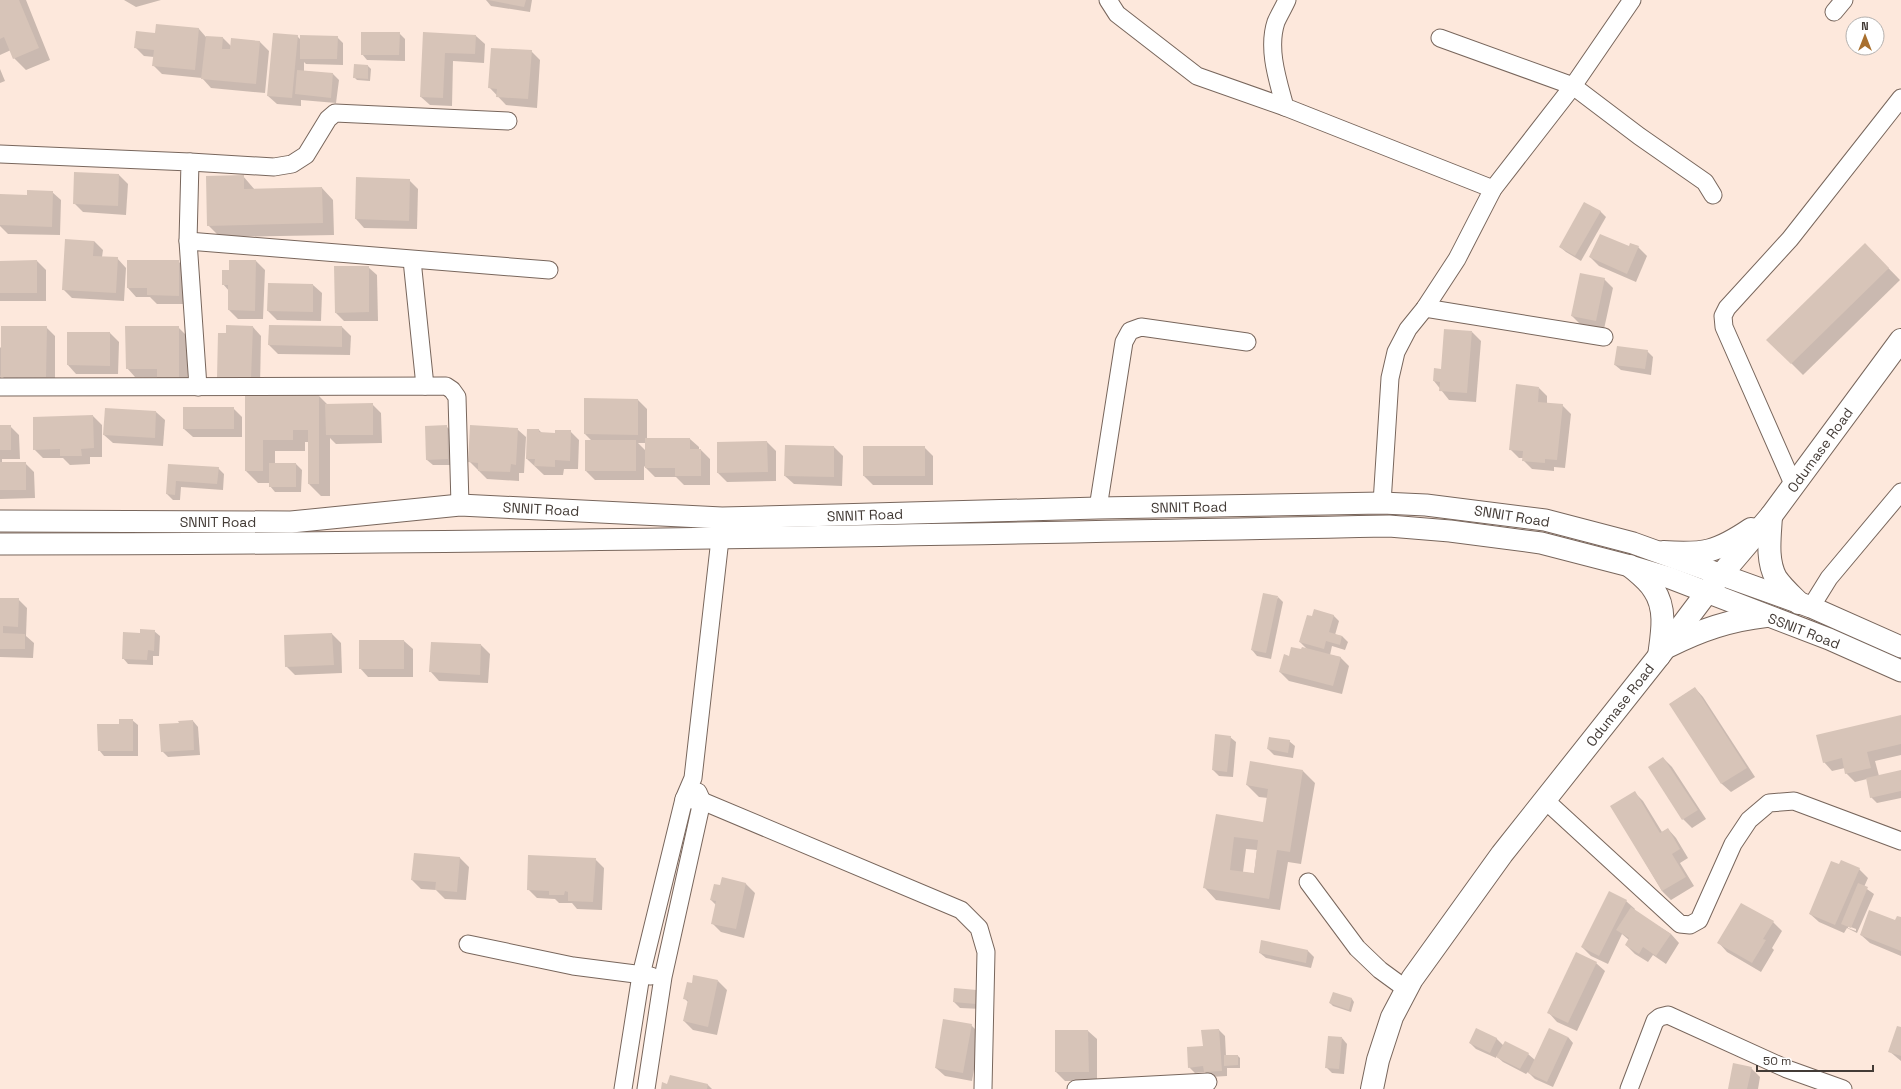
<svg xmlns="http://www.w3.org/2000/svg" width="1901" height="1089" font-family="'Space Grotesk',sans-serif">
	<style>
		.shadow { fill: #0003; fill-rule: evenodd }
		.building { fill: #d7c4b8; fill-rule: evenodd }
		.lines { fill: none; stroke-linecap: round; stroke-linejoin: round }
		.minor-casing { stroke: #78665c; stroke-width: 19 }
		.tertiary-casing { stroke: #78665c; stroke-width: 23 }
		.secondary-casing { stroke: #78665c; stroke-width: 24 }
		.minor { stroke: #fff; stroke-width: 17 }
		.tertiary { stroke: #fff; stroke-width: 21 }
		.secondary { stroke: #fff; stroke-width: 22 }
		.labels { text-anchor: middle; stroke-width: 4; stroke-linejoin: round; paint-order: stroke }
		.street-label { font-size: 14px; fill: #433b36; stroke: #fff }
	</style>
	<rect width="100%" height="100%" fill="#fde8dc"/>
	<g class="shadow">
		<path d="M0,0h26l24,60 -24,10 -12,-12 -3,-8 -11,5z"/>
		<path d="M124,0h37l-25,7z"/>
		<path d="M486,0h46l-2,12 -39,-6z"/>
		<path d="M199,29l7,8 17,1 8,8 1,-7 28,3 9,9 -4,42 -54,-5 -9,-10 -40,-4 -9,-9 1,-8 -10,-1 -9,-9 21,-13z"/>
		<path d="M399,33l6,6v22l-38,-1 -5,-6z"/>
		<path d="M424,33l52,3 9,8 -1,19 -31,-2 -1,45 -22,-1 -9,-8z"/>
		<path d="M297,36l4,4 36,-3 6,6v22l-37,-1 -2,-2v9l29,3 6,6 -3,23 -35,-3v6l-24,-2 -9,-8z"/>
		<path d="M531,51l9,9 -3,48 -31,-3 -17,-18z"/>
		<path d="M368,66l3,3 -1,12 -13,-1 -3,-3z"/>
		<path d="M0,69l5,12 -5,2z"/>
		<path d="M75,173l44,2 9,9 -2,31 -43,-3 -9,-9z"/>
		<path d="M243,176l12,14 67,-2 11,12 1,35 -114,2 -12,-12z"/>
		<path d="M409,180l9,9 -1,40 -53,-1 -8,-9z"/>
		<path d="M52,192l9,8 -1,35 -52,-1 -8,-8v-31l28,1z"/>
		<path d="M1600,211l6,6 -25,44 -15,-9 -6,-5z"/>
		<path d="M94,241l9,9 -1,7 15,1 9,10 -2,33 -52,-3 -9,-9z"/>
		<path d="M1865,244l35,36 -97,95 -35,-35z"/>
		<path d="M1629,247h9l9,9 -11,26 -37,-16 -9,-9z"/>
		<path d="M37,261l9,9v31h-46v-39z"/>
		<path d="M178,261l9,9v34h-30l-7,-7h-14l-8,-9z"/>
		<path d="M256,261l9,9 -2,49h-25l-9,-9v-19l-6,-7 7,-13z"/>
		<path d="M368,267l9,8 1,46h-34l-8,-8z"/>
		<path d="M1604,279l9,9 -9,41 -23,-4 -9,-9z"/>
		<path d="M313,285l9,8 -1,28 -44,-1 -9,-9z"/>
		<path d="M46,327l9,9v49h-44l-10,-10 -1,9v-37l2,2z"/>
		<path d="M178,327l9,9 1,57 -30,-16h-23l-8,-9z"/>
		<path d="M253,327l8,9 -1,51 -33,-1v-52z"/>
		<path d="M342,327l9,9 -1,19 -72,-1 -9,-9z"/>
		<path d="M1472,332l9,9 -5,61 -27,-2 -15,-19z"/>
		<path d="M110,333l9,9 -1,32h-42l-8,-9z"/>
		<path d="M1647,351l6,6 -2,18 -30,-5 -6,-5z"/>
		<path d="M1539,388l8,8v8l15,1 9,9 -6,54 -11,-1v4l-22,-2 -9,-9v-2h-4l-9,-9z"/>
		<path d="M246,396h73l9,9 44,-1 9,9 1,30 -46,1 -6,-6v58h-9l-12,-12v-42h-4v9h-30v13h21l6,6 -1,22h-26l-5,-6v-3h-12l-12,-12z"/>
		<path d="M585,399l53,1 9,9v30h43l9,8v3h2l9,9v26h-26l-8,-8h-21l-11,-11v14h-49l-9,-9 6,-30 -7,-7zM638,443h8v8z"/>
		<path d="M233,408l9,9v20h-49l-9,-8z"/>
		<path d="M156,412l9,8 -2,26 -50,-3 -9,-8z"/>
		<path d="M93,416l9,9v32h-12v7l-20,1 -7,-7h-20l-9,-9z"/>
		<path d="M0,426h10l9,9 1,24h-18v4h23l9,9 1,26 -35,1z"/>
		<path d="M446,426l6,6 1,33h-20l-6,-5z"/>
		<path d="M517,429l9,8 -2,36h-5v8l-32,-2 -18,-18z"/>
		<path d="M539,430l3,3 14,1 14,-3 9,9 -1,29h-14l-1,6h-19l-17,-16z"/>
		<path d="M767,442l9,9v30l-49,1 -9,-9z"/>
		<path d="M834,447l9,9 -1,30 -48,-2 -9,-8z"/>
		<path d="M864,447h60l9,9v29h-60l-9,-9z"/>
		<path d="M169,465l49,3 6,6 -1,16 -42,-3 -1,13h-7l-6,-6z"/>
		<path d="M1278,597l5,5 -12,57 -14,-3 -5,-6z"/>
		<path d="M0,599h18l9,9 -1,28 8,7 -1,15 -33,-1z"/>
		<path d="M1333,615l6,6 -4,14 7,1 6,6 -3,8 -13,-4 -2,9 10,2 9,9 -7,28 -53,-13 -9,-9 10,-15 17,-8 -7,-7 12,-25z"/>
		<path d="M154,631l6,5 -1,20h-6v9l-25,-1 -5,-6z"/>
		<path d="M332,634l9,9 1,30 -47,2 -9,-9z"/>
		<path d="M404,641l9,8v28h-45l-8,-9z"/>
		<path d="M432,643l49,2 9,9 -2,29 -49,-2 -8,-9z"/>
		<path d="M1695,688l8,9 52,80 -24,15 -9,-8 -52,-80z"/>
		<path d="M1901,716v39l-26,6 4,15 22,-5v27l-24,5 -6,-6 -4,-18 -12,3 -9,-9 -1,-5 -13,3 -8,-9z"/>
		<path d="M132,720l6,5v31h-34l-5,-6 21,-25z"/>
		<path d="M193,721l5,6 2,28 -32,2 -6,-6 18,-27z"/>
		<path d="M1230,737l6,5 -3,35 -14,-1 -6,-6z"/>
		<path d="M1289,741l6,5 -2,12 -19,-3 -6,-6z"/>
		<path d="M1663,758l9,9 34,52 -14,9 -9,-9z"/>
		<path d="M1303,771l12,12 -14,81 -13,-2 -8,48 -64,-10 -11,-12 12,-73 47,8 4,-25 -9,-1 -12,-12zM1246,849l11,1 -3,24 -11,-2z"/>
		<path d="M1635,793l8,8 19,31 6,-3 8,9 12,20 -8,5 14,23 -23,14 -9,-9 -50,-85z"/>
		<path d="M415,854l45,4 9,9 -3,33 -21,-1 -9,-9 -15,-1 -9,-9z"/>
		<path d="M595,859l9,9 -2,42 -25,-1 -5,-6h-13l-4,-4 -18,-1 -9,-9z"/>
		<path d="M1840,865l19,4 9,9 -4,9 10,7 -17,39 -10,-5 -3,5 -25,-11 -9,-8zM1848,926l8,3v2l-8,-3z"/>
		<path d="M722,878l24,6 9,9 -11,45 -23,-6 -9,-9 4,-18 -5,-5 10,-14z"/>
		<path d="M1626,901l9,8 -1,2 37,23 8,9 -13,21 -13,-9 -5,7 -13,-8 -9,-9 3,-5 -7,-6 -14,30 -17,-8 -9,-9z"/>
		<path d="M1901,918v38l-31,-13 -9,-8z"/>
		<path d="M1773,922l9,9 -10,17 2,2 -13,22 -34,-20 -8,-9z"/>
		<path d="M1308,951l6,6 -3,11 -45,-10 -6,-5z"/>
		<path d="M1596,963l9,8 -28,60 -20,-9 -8,-9z"/>
		<path d="M718,981l9,9 -10,45 -24,-5 -9,-9 4,-19 -4,-4z"/>
		<path d="M977,991l5,18 -22,-1 -6,-6z"/>
		<path d="M1334,993l18,6 2,3 -3,10 -18,-6 -3,-3z"/>
		<path d="M971,1025l9,9 -8,47 -27,-5 -9,-8z"/>
		<path d="M1901,1028v33l-12,-10z"/>
		<path d="M1219,1030l6,6 1,20h12l2,2v10h-13v8l-17,1 -5,-5 -10,1 -6,-6z"/>
		<path d="M1088,1031l9,8v42h-32l-9,-9z"/>
		<path d="M1568,1037l5,6 -20,44 -18,-8 -7,-7 -2,2 -23,-12 -7,-6v2l-20,-9 -6,-6 26,-5 7,7 25,9 7,6z"/>
		<path d="M1342,1038l5,6 -3,30 -12,-1 -6,-6z"/>
		<path d="M1751,1068l9,9 -2,12h-29z"/>
		<path d="M668,1085h40l4,4h-50z"/>
	</g>
	<g class="building">
		<path d="M0,0h19l20,48 -26,11 -9,-22 -4,2z"/>
		<path d="M488,0h38l-2,7z"/>
		<path d="M156,24l43,4 -4,42 -43,-4 2,-16 -20,-2 2,-17 19,2z"/>
		<path d="M361,32h39l-1,23h-38z"/>
		<path d="M423,32l53,3 -1,19 -30,-1 -2,45 -23,-1z"/>
		<path d="M273,33l25,2 -6,63 -25,-2z"/>
		<path d="M300,35l38,1 -1,23h-37z"/>
		<path d="M206,36l17,1 -1,12h8l1,-11 29,3 -4,43 -55,-5z"/>
		<path d="M491,48l41,2 -4,49 -32,-2 1,-8 -9,-1z"/>
		<path d="M354,64l14,1v14l-15,-1z"/>
		<path d="M297,70l36,3 -2,25 -36,-4z"/>
		<path d="M74,172l45,2 -1,32 -45,-2z"/>
		<path d="M244,175v14l78,-2 1,36 -116,3 -1,-50z"/>
		<path d="M356,177l54,2 -1,42 -54,-2z"/>
		<path d="M27,190l26,1 -1,36 -52,-2v-31l27,1z"/>
		<path d="M1584,202l17,9 -26,45 -16,-9z"/>
		<path d="M1600,234l29,12 1,-3 9,3 -12,28 -38,-17z"/>
		<path d="M65,239l29,2 -1,15 25,1 -2,36 -54,-3z"/>
		<path d="M1865,243l24,25 -98,96 -25,-24z"/>
		<path d="M37,260v33h-37v-32z"/>
		<path d="M127,260h52v36l-32,-1v-7h-20z"/>
		<path d="M229,260h27l-1,51 -27,-1v-25h-6v-15h7z"/>
		<path d="M334,266h35v46l-34,1z"/>
		<path d="M1580,273l25,5 -9,43 -25,-5z"/>
		<path d="M268,283l45,1v28l-46,-1z"/>
		<path d="M226,325l27,1 -2,53 -34,-1 1,-45h8z"/>
		<path d="M269,325l73,1v21l-74,-2z"/>
		<path d="M1,326h46l-1,51h-45z"/>
		<path d="M125,326h54v59h-22v-16h-31z"/>
		<path d="M1444,329l28,2 -5,62 -28,-2 1,-9 -7,-1 1,-13 7,1z"/>
		<path d="M67,332h43v34l-43,-1z"/>
		<path d="M1617,346l31,4 -3,19 -31,-4z"/>
		<path d="M1516,384l23,3 -1,15 25,2 -6,56 -12,-1v4l-23,-2 1,-10 -14,-1z"/>
		<path d="M245,395h74v89h-11v-54h-15v10h-30v31h-18z"/>
		<path d="M584,398l54,1v36l-54,-1z"/>
		<path d="M373,403v32h-47l-1,-31z"/>
		<rect x="183" y="407" width="51" height="22"/>
		<path d="M105,408l51,3 -1,27 -52,-3z"/>
		<path d="M93,415l1,33 -13,1 1,7h-22v-7l-27,1v-33z"/>
		<rect x="0" y="425" width="11" height="25"/>
		<path d="M447,425l1,34 -22,1 -1,-34z"/>
		<path d="M470,425l48,3 -2,37 -5,-1 -1,8 -32,-1v-8l-10,-1z"/>
		<path d="M527,429h12v3l16,1v-3h16l-1,31 -15,-1v7l-21,-1 1,-7h-9z"/>
		<path d="M645,438h45v11h11v27h-26v-8h-30z"/>
		<rect x="585" y="440" width="51" height="31"/>
		<path d="M767,441l1,31 -51,1v-31z"/>
		<path d="M785,445l49,1v31l-50,-1z"/>
		<rect x="863" y="446" width="62" height="30"/>
		<rect x="0" y="462" width="26" height="28"/>
		<rect x="269" y="463" width="27" height="24"/>
		<path d="M168,464l51,3 -2,17 -41,-3 -1,14 -9,-1z"/>
		<path d="M1263,593l15,3 -12,57 -15,-3z"/>
		<path d="M0,598h19l-1,29 -15,-1v7l22,1v15h-25z"/>
		<path d="M1314,609l20,6 -5,17 13,4 -2,9 -14,-4 -2,8 -25,-7 8,-27 5,1z"/>
		<path d="M140,629l15,1 -1,21 -6,-1 -1,10 -25,-1 1,-27 17,1z"/>
		<path d="M332,633l2,32 -49,2 -1,-32z"/>
		<rect x="359" y="640" width="45" height="29"/>
		<path d="M431,642l50,2 -1,31 -51,-3z"/>
		<path d="M1291,647l10,2 1,-2 39,10 -8,29 -54,-14 5,-18 5,2z"/>
		<path d="M1695,687l52,81 -26,16 -52,-80z"/>
		<path d="M1901,715v29l-34,8 4,16 -26,6 -3,-16 -19,5 -7,-28z"/>
		<path d="M119,719h14v32h-35l-1,-27h22z"/>
		<path d="M193,720l1,30 -33,2 -2,-28 20,-1 -1,-2z"/>
		<path d="M1215,734l16,2 -4,36 -15,-2z"/>
		<path d="M1269,737l21,3 -2,13 -21,-4z"/>
		<path d="M1663,757l35,53 -16,10 -34,-53z"/>
		<path d="M1250,761l53,9 -13,82 -13,-2 -8,49 -66,-11 13,-74 47,8 5,-33 -22,-4zM1234,837l24,3 -4,33 -24,-3z"/>
		<path d="M1901,770v21l-31,7 -4,-20z"/>
		<path d="M1635,791l25,42 8,-5 12,21 -8,5 14,23 -24,14 -52,-85z"/>
		<path d="M414,853l46,4 -3,35 -22,-2 1,-8 -25,-2z"/>
		<path d="M528,855l68,3 -3,44 -25,-1v-9l-3,-1 -1,4h-15v-4l-22,-1z"/>
		<path d="M1841,860l19,8 -25,57 -26,-11 22,-53 8,3z"/>
		<path d="M722,877l24,6 -10,46 -25,-5 5,-23 -6,-1 4,-16 6,1z"/>
		<path d="M1858,883l10,4 -17,41 -10,-4z"/>
		<path d="M1609,891l18,9 -28,56 -18,-9z"/>
		<path d="M1741,903l33,18 -11,18 3,1 -14,23 -35,-20z"/>
		<path d="M1631,907l40,27 -15,22 -13,-9 -4,7 -14,-9 4,-7 -13,-8z"/>
		<path d="M1869,910l26,10 2,-4 4,1v34l-41,-16z"/>
		<path d="M1261,940l47,10 -2,13 -47,-10z"/>
		<path d="M1576,952l21,10 -29,61 -21,-10z"/>
		<path d="M693,975l25,5 -10,47 -25,-6 5,-21 -5,-1 4,-17 5,1z"/>
		<path d="M954,988l23,2 -1,14 -23,-2z"/>
		<path d="M1333,992l19,6 -3,12 -20,-7z"/>
		<path d="M943,1019l29,5 -9,49 -28,-5z"/>
		<path d="M1897,1026l4,1v29l-13,-4z"/>
		<path d="M1476,1028l21,10 -7,15 -21,-10z"/>
		<path d="M1549,1028l19,9 -21,45 -19,-9z"/>
		<path d="M1219,1029l3,42 -18,1 -1,-6 -15,2 -1,-21 16,-1 -2,-16z"/>
		<path d="M1055,1030h33l1,42h-34z"/>
		<path d="M1328,1036l14,1 -3,32 -14,-1z"/>
		<path d="M1505,1041l24,12 -9,16 -24,-12z"/>
		<path d="M1224,1055h14v10l-14,1z"/>
		<path d="M1733,1063l19,4 -5,22h-19z"/>
		<path d="M670,1075l38,9 -1,5h-46l1,-7 5,2z"/>
	</g>
	<g class="lines">
		<defs>
			<g id="minor">
				<path d="M1108,0l9,14 80,62 88,31"/>
				<path d="M1287,0c-3,7 -8,15 -11,22 -9,27 2,59 9,85l208,82"/>
				<path d="M1834,12l10,-12"/>
				<path d="M1440,38l133,48 66,50 66,46 8,13"/>
				<path d="M0,154l190,8 -2,79 10,146"/>
				<path d="M190,162l84,5 18,-3 14,-9 22,-36 7,-6 173,8"/>
				<path d="M188,241l361,29"/>
				<path d="M412,260l13,126"/>
				<path d="M1425,308l179,29"/>
				<path d="M0,387l446,-1 6,4 5,7 3,108"/>
				<path d="M1794,486l-70,-159 -1,-11 4,-8 63,-69 111,-141"/>
				<path d="M1382,503l8,-125 6,-26 12,-23 17,-21 32,-49 36,-70 80,-103 59,-86"/>
				<path d="M1098,508l26,-166 6,-11 11,-4 106,15"/>
				<path d="M1811,607l18,-29 72,-86"/>
				<path d="M684,799l18,2 259,109 18,18 7,24 -3,137"/>
				<path d="M1545,800l135,124 10,1 9,-5 34,-76 16,-24 20,-17 25,-2 107,40"/>
				<path d="M1308,882l49,66 23,22 26,19"/>
				<path d="M468,944l105,22 78,10"/>
				<path d="M623,1089l18,-114 43,-176 9,-21 27,-239"/>
				<path d="M646,1089l17,-112 39,-176 -4,-9"/>
				<path d="M1076,1089l132,-7"/>
				<path d="M1629,1089l26,-68 5,-4 8,-2 119,54 56,20"/>
			</g>
			<g id="tertiary">
				<path d="M0,521l291,1 169,-17 262,13 376,-10 284,-5 44,2 119,15 88,23 178,64 90,40"/>
				<path d="M0,544c463,0 926,-9 1389,-18l61,5 91,12 89,23 40,12 159,61 72,32"/>
			</g>
			<g id="secondary">
				<path d="M1771,516c-1,20 -5,44 5,62 6,9 15,17 23,25"/>
				<path d="M1663,552c41,3 54,0 88,-23"/>
				<path d="M1630,566c8,7 18,14 24,24 13,19 8,44 5,66"/>
				<path d="M1669,646c32,-16 61,-26 97,-30"/>
				<path d="M1372,1089l6,-29 14,-43 20,-38 90,-125 157,-198 55,-73 57,-67 130,-176"/>
			</g>
		</defs>
		<use href="#minor" class="minor-casing"/>
		<use href="#tertiary" class="tertiary-casing"/>
		<use href="#secondary" class="secondary-casing"/>
		<use href="#minor" class="minor"/>
		<use href="#tertiary" class="tertiary"/>
		<use href="#secondary" class="secondary"/>
	</g>
	<g class="labels">
		<g class="street-label">
			<text transform="translate(1820 450) rotate(-54)" y="5">Odumase Road</text>
			<text transform="translate(1189 507) rotate(-1)" y="5">SNNIT Road</text>
			<text transform="translate(541 509) rotate(3)" y="5">SNNIT Road</text>
			<text transform="translate(865 515) rotate(-2)" y="5">SNNIT Road</text>
			<text transform="translate(1512 516) rotate(9)" y="5">SNNIT Road</text>
			<text x="218" y="527">SNNIT Road</text>
			<text transform="translate(1804 631) rotate(21)" y="5">SSNIT Road</text>
			<text transform="translate(1620 705) rotate(-52)" y="5">Odumase Road</text>
		</g>
	</g>
	<g transform="translate(1865 36)"><circle r="19" fill="#ffffff" stroke="#b4b1af"/>
	<path d="M0-3L7 15L0 10L-7 15Z" fill="#a86f2d"/>
	<text y="-6" font-size="11" font-weight="bold" text-anchor="middle" fill="#433b36">N</text>
	</g>
	<path d="M1757 1065v6h116v-6" fill="none" stroke="#433b36" stroke-width="2"/>
	<text x="1763" y="1065" font-size="12" fill="#433b36" stroke="#ffffff" stroke-width="3" paint-order="stroke">50 m</text>
</svg>
